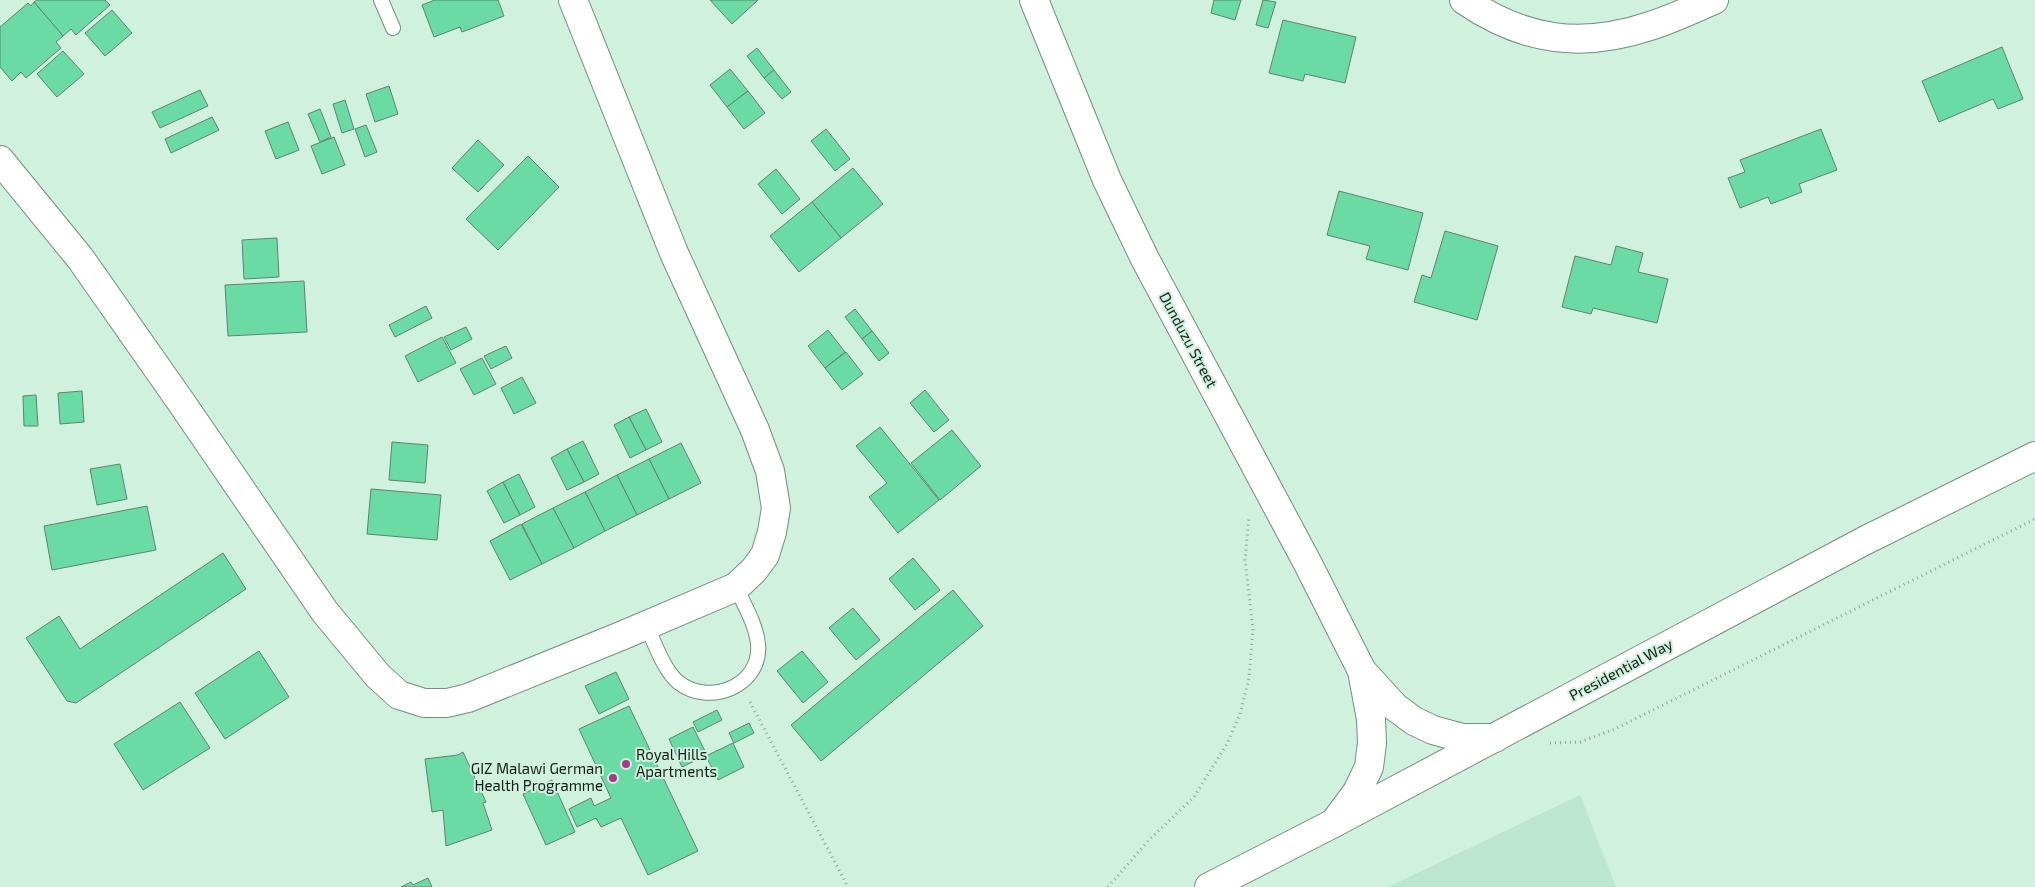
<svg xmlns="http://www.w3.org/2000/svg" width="2035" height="887" font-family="'Exo 2',sans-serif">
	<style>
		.built { fill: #bce6cf }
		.building { fill: #6bdba6; stroke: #628170 }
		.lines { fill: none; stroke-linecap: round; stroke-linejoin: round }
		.lane-casing { stroke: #719180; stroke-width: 16 }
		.street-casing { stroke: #719180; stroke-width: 30 }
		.secondary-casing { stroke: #719180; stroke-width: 30 }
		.path { stroke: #8ca698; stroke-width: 3; stroke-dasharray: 1 4; stroke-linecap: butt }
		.lane { stroke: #fff; stroke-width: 14 }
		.street { stroke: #fff; stroke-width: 28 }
		.secondary { stroke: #fff; stroke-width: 28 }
		.poi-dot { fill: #ad358b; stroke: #cff1de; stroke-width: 2 }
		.labels { text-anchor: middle; stroke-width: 4; stroke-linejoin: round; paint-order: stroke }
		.street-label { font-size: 15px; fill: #121f18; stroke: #cff1de }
		.poi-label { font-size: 15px; fill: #121f18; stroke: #cff1de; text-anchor: start }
	</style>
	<rect width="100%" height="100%" fill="#cff1de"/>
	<path class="built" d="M1580,795l36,92h-228z"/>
	<g class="building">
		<path d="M37,0h68l5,5 -34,30 -5,-6 -8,7 -29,-34z"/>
		<path d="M435,0h63l6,16 -42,16 -2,-5 -26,10 -12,-32z"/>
		<path d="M710,0h48l-26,24z"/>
		<path d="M1214,0h27l-6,20 -24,-7z"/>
		<path d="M1263,0l13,2 -8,26 -12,-3z"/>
		<path d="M34,2l29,34 -7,6 5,6 -35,30 -5,-6 -9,9 -12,-14v-40l28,-24 3,3z"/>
		<path d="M112,10l20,23 -27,23 -20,-23z"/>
		<path d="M1283,20l73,17 -11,46 -40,-9 -2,7 -34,-8z"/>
		<path d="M2002,47l21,52 -25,10 -5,-10 -54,23 -17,-41z"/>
		<path d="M757,48l17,22 -10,8 -17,-22z"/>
		<path d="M63,51l21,23 -27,23 -20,-23z"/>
		<path d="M730,69l18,22 -21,16 -17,-22z"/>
		<path d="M774,70l17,22 -9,7 -18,-21z"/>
		<path d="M389,86l9,28 -23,8 -9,-28z"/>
		<path d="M200,90l8,16 -48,22 -8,-16z"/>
		<path d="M748,91l17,22 -21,16 -17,-22z"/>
		<path d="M345,100l9,29 -12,4 -9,-29z"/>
		<path d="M320,109l11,28 -11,5 -12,-28z"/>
		<path d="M212,117l7,13 -48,23 -6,-14z"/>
		<path d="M288,122l11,28 -23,9 -11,-28z"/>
		<path d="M366,125l11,27 -12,5 -10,-28z"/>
		<path d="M826,129l24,30 -15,12 -24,-30z"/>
		<path d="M1821,129l16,41 -38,14 3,8 -31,12 -3,-7 -28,11 -12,-30 17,-6 -5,-12z"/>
		<path d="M334,137l11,28 -23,9 -11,-28z"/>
		<path d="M478,140l26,25 -26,27 -26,-24z"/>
		<path d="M528,156l31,31 -61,63 -32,-31z"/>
		<path d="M853,168l30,36 -42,34 -29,-36z"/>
		<path d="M776,169l24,30 -18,15 -24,-30z"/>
		<path d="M1339,191l84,22 -15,57 -42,-11 4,-13 -43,-11z"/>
		<path d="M812,202l29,36 -42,34 -29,-36z"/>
		<path d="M1445,231l53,15 -21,74 -63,-18 8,-27 9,3z"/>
		<path d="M277,238l2,39 -35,2 -2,-39z"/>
		<path d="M1616,246l27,7 -5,19 30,7 -11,44 -64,-15 -2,6 -29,-7 13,-51 36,9z"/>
		<path d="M304,281l3,51 -79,4 -3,-51z"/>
		<path d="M426,306l6,12 -37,19 -6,-12z"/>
		<path d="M855,309l17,22 -10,8 -17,-22z"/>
		<path d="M466,327l6,12 -21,11 -7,-13z"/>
		<path d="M828,330l17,22 -20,16 -17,-22z"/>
		<path d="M872,331l17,22 -10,8 -17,-22z"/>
		<path d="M442,337l14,26 -38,19 -13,-26z"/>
		<path d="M506,346l6,12 -21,11 -7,-13z"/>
		<path d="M846,352l17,22 -21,16 -17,-22z"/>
		<path d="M482,358l14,26 -22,11 -14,-26z"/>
		<path d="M522,377l14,26 -22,11 -13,-26z"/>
		<path d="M925,390l24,30 -15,12 -24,-29z"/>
		<path d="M82,391l2,31 -24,2 -2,-31z"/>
		<path d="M36,395l2,31h-14l-1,-30z"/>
		<path d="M646,409l16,33 -16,8 -17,-33z"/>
		<path d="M629,417l17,33 -16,8 -16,-33z"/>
		<path d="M880,427l59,73 -41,33 -29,-36 18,-14 -31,-37z"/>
		<path d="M952,430l29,36 -41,34 -29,-37z"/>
		<path d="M583,441l16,33 -15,8 -17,-33z"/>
		<path d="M392,442l36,3 -3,38 -36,-3z"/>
		<path d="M681,443l20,40 -32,16 -20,-40z"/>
		<path d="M567,449l17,33 -17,8 -16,-32z"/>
		<path d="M649,459l20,40 -32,16 -20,-40z"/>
		<path d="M120,464l7,35 -30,6 -7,-36z"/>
		<path d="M519,474l16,33 -15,8 -17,-33z"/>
		<path d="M617,475l20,40 -32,16 -20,-39z"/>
		<path d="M503,482l17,33 -16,8 -17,-32z"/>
		<path d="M371,489l70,6 -4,45 -70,-6z"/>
		<path d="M585,492l20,39 -31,17 -21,-40z"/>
		<path d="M147,506l9,44 -104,20 -8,-44z"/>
		<path d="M553,508l21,40 -32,16 -20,-40z"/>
		<path d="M521,524l21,40 -32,16 -20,-39z"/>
		<path d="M223,553l23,36 -170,114 -9,-2 -41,-63 33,-22 21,33z"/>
		<path d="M913,558l27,32 -25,20 -26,-31z"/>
		<path d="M953,590l30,36 -162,135 -30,-36z"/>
		<path d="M853,608l27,32 -24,20 -27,-32z"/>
		<path d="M259,651l30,46 -64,42 -30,-46z"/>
		<path d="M802,651l26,31 -25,21 -26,-32z"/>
		<path d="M616,672l13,27 -30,15 -14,-28z"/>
		<path d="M180,702l30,46 -67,42 -29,-46z"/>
		<path d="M629,706l69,145 -50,24 -27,-57 -20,9 -5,-9 -19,9 -8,-18 22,-11 3,8 17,-8 -32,-69z"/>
		<path d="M717,710l5,10 -24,12 -5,-10z"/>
		<path d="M749,723l5,10 -20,10 -5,-10z"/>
		<path d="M693,727l14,28 -25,12 -13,-28z"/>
		<path d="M733,743l11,24 -26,13 -12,-24z"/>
		<path d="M463,752l23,50 -3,1 9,27 -46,16 -3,-36 -11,2 -7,-53 33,-4z"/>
		<path d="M552,780l23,52 -29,13 -23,-51z"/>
		<path d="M428,878l4,9h-31l10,-5 2,3z"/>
	</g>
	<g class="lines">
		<defs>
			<g id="lane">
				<path d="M381,0l12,28"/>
				<path d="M646,625c9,18 17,44 32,57 31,25 84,4 80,-38 -2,-20 -14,-39 -22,-57"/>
			</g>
			<g id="street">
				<path d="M1034,0l73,180 38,79 163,305 54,107 9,48 1,24 -3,24 -12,25 -23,31"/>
				<path d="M1464,0c60,41 117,49 186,26 22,-7 43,-17 64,-26"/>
				<path d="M0,160l80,98 101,144 144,210 53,64 21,19 25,8h23l21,-5 153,-62 115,-49 18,-17 11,-15 7,-23 4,-24 -6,-37 -15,-41 -81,-177 -101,-253"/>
				<path d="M1363,672l32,35 19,14 19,9 29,8h33"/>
			</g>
			<path id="secondary" d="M1209,887l125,-64 530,-282 171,-85"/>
		</defs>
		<use href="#lane" class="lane-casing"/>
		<use href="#street" class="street-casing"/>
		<use href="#secondary" class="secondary-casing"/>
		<g class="path">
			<path d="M750,702l98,185"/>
			<path d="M1550,743l30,-1 35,-13 420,-210"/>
			<path d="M1108,887l41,-47 45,-43 33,-53 13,-30 9,-36 4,-49 -8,-69 4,-44"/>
		</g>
		<use href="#lane" class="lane"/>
		<use href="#street" class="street"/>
		<use href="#secondary" class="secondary"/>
	</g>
	<g class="poi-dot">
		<circle cx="626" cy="764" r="5"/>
		<circle cx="613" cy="778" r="5"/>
	</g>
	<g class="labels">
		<g class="street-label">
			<text transform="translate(1188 340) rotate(62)" y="5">Dunduzu Street</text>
			<text transform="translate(1621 670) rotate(-28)" y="5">Presidential Way</text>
		</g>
		<g class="poi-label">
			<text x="636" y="760">Royal Hills<tspan x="636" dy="17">Apartments</tspan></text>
			<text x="603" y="774" text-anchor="end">GIZ Malawi German<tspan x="603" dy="17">Health Programme</tspan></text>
		</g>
	</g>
</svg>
